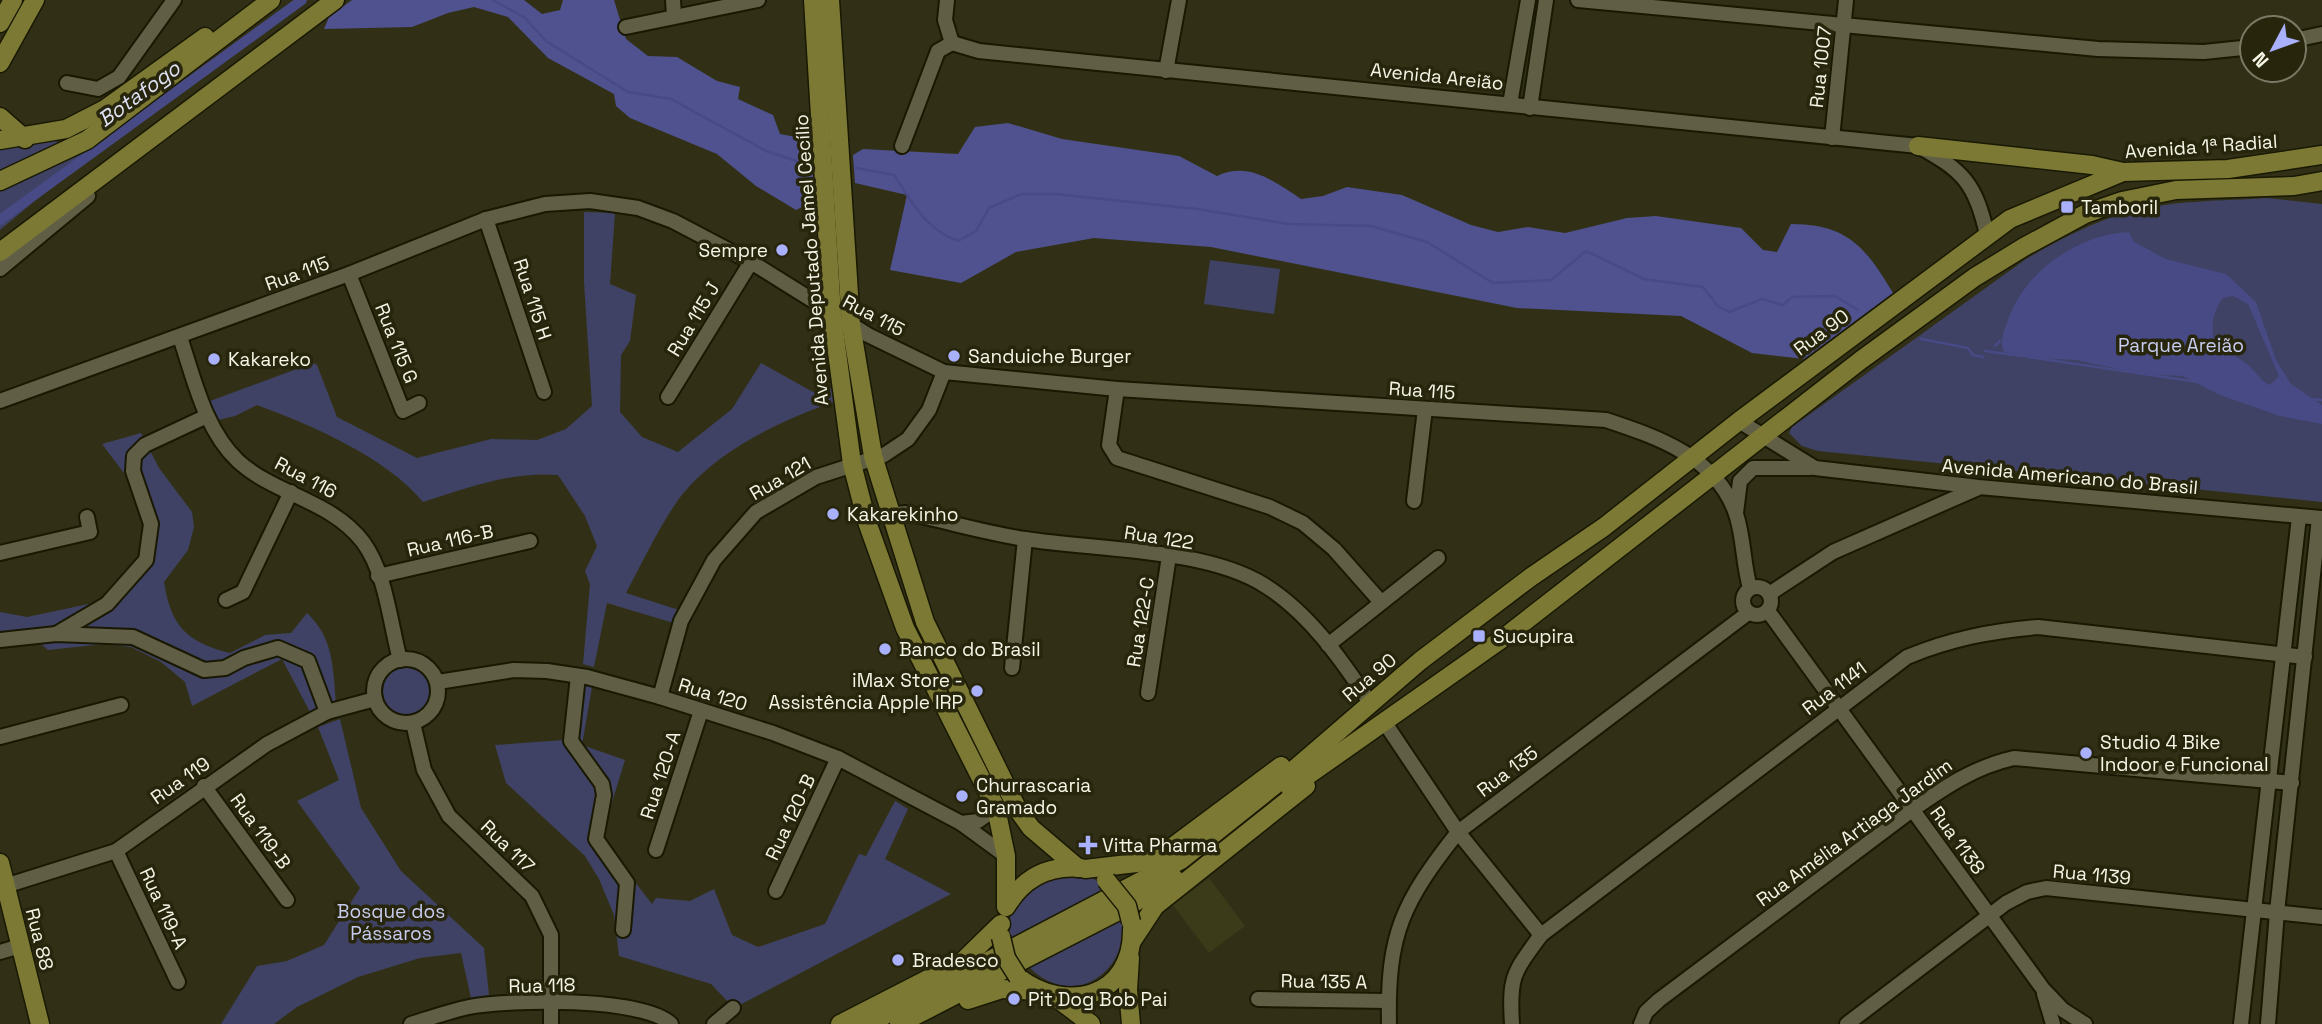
<svg xmlns="http://www.w3.org/2000/svg" width="2322" height="1024" font-family="'Space Grotesk',sans-serif">
	<style>
		.built { fill: #3b3a19 }
		.green { fill: #3f4264 }
		.forest { fill: #4f528e }
		.water { fill: #474a84; fill-rule: evenodd }
		.lines { fill: none; stroke-linecap: round; stroke-linejoin: round }
		.stream { stroke: #474a84; stroke-width: 2.5 }
		.canal { stroke: #474a84; stroke-width: 10 }
		.minor-casing { stroke: #191802; stroke-width: 18 }
		.major-casing { stroke: #191802; stroke-width: 21 }
		.minor { stroke: #605f45; stroke-width: 14 }
		.major { stroke: #7c7934; stroke-width: 18 }
		.major-bridge-casing { stroke: #191802; stroke-width: 21; stroke-linecap: butt }
		.major-bridge { stroke: #7c7934; stroke-width: 18 }
		.poi-dot { fill: #a9b0fc; stroke: #27260d; stroke-width: 2.5 }
		.labels { text-anchor: middle; stroke-width: 7; stroke-linejoin: round; paint-order: stroke }
		.street-label { font-size: 19px; fill: #f5f5e6; stroke: #27260d }
		.poi-label { font-size: 19px; fill: #f5f5e6; stroke: #27260d; text-anchor: start }
		.park-label { font-size: 19px; fill: #c8ccf0; stroke: #27260d }
		.water-label { font-size: 21px; font-style: italic; fill: #e0e2f5; stroke: #27260d }
	</style>
	<rect width="100%" height="100%" fill="#313017"/>
	<path class="built" d="M1209,878l36,48 -36,27 -36,-48z"/>
	<g class="green">
		<path d="M55,141l36,13 -91,76v-82z"/>
		<path d="M2267,198l55,6v298l-504,-51 -16,-5 -13,-13 3,-6 234,-168c33,-19 66,-37 103,-47 44,-12 93,-11 138,-14z"/>
		<path d="M584,212l31,1 -5,71 26,11 -6,46 -9,14 -1,57 22,25 36,15 54,-43 29,-46 52,29 19,-4 2,14c-55,19 -123,51 -158,101 -19,28 -34,60 -50,90l56,18 -5,13 -70,-21 -13,64 -11,-3 7,-80 -5,-13 12,-25 -12,-30 -27,-41c-47,-4 -91,13 -135,27 -37,-45 -112,-77 -166,-97l-22,11 -17,4 -8,-19 103,-38 4,2 20,52 80,41 74,-19 46,1 29,-11 26,-23 -8,-124z"/>
		<path d="M1210,260l70,9 -6,45 -70,-10z"/>
		<path d="M141,433l18,35 33,44 2,15 -6,23 -24,32c7,45 23,60 66,71l35,-18 26,-2 16,-20c27,25 26,56 29,91l-26,8 -28,-53 -90,47 -7,-24 -24,-20 -30,-15 -27,-3 -56,6 -24,-20 -24,1v-19l27,5 76,-16 44,-51 -6,-46 -8,-19 -31,-41z"/>
		<circle cx="407" cy="691" r="24"/>
		<path d="M574,684l18,3 -10,58 43,15 -24,78 51,66 4,-6 34,3 24,-12 18,46 26,12 67,-23 34,-70 7,2 29,-55 13,8 -23,50 66,35 -217,114 -23,-24 -92,-28 -5,-41 -15,-36 -14,-23 -79,-73 -11,-38 69,-5z"/>
		<path d="M340,719l21,89 40,63 83,77 5,47 -18,3 -10,-45 -41,5 -62,19 -61,30 -23,17h-53l36,-58 30,-5 37,-16 36,-57 -63,-87 42,-21 -21,-53z"/>
		<path d="M1076,873l18,6 14,11 -97,48 -2,-14 4,-19 32,-28z"/>
		<path d="M1123,919c5,57 -53,91 -95,47z"/>
	</g>
	<g class="forest">
		<path d="M352,0h172l18,14 18,-4 3,-10h51l12,39 22,17 29,1 40,24 23,6 -2,12 35,16 7,19 32,6 6,59 -22,11 -40,-24 -39,-32 -87,-36 -14,-12 -2,-12 -66,-36 -40,-41 -34,-10 -26,6 -36,14 -88,2 5,-12z"/>
		<path d="M1008,123l54,16 117,17 38,20c32,-15 58,6 84,23l22,-3 24,-9 55,8 69,30 27,7 30,-5 37,6 62,-15 29,-2 85,12 22,22 14,2 14,-28c57,0 75,24 102,69l-89,66 -52,-6 -71,-37 -164,-8 -306,-61 -117,-9 -78,14 -55,31 -71,-13 17,-75 -52,-12 -2,-28 10,-6 95,5 17,-27z"/>
	</g>
	<path class="water" d="M2129,232l5,10 32,17 60,15 30,28 20,58 15,24 31,21v19l-42,-8 -60,-21 -37,-19 -41,-2 -66,-14 -58,-3 -15,-6c-3,-12 1,-20 5,-31 17,-49 70,-86 121,-88zM2233,296l15,8 31,72 -9,9c-10,-4 -13,-13 -22,-20 -11,-10 -25,-12 -34,-24 -3,-17 -1,-30 9,-43z"/>
	<g class="lines">
		<g class="stream">
			<path d="M493,0l31,17 22,24 82,51 43,7 95,52 30,10"/>
			<path d="M856,168l38,7c18,27 32,55 64,66l18,-10 13,-23 32,-14h34l142,15 92,15 82,2 56,16 66,41 58,-3 35,-29 58,28 59,8 15,19 11,6 33,-13 21,6 9,-8 43,-1 23,14"/>
			<path d="M1921,339l47,9 5,7 10,2"/>
			<path d="M1995,346l5,-5"/>
			<path d="M1985,351l29,4"/>
			<path d="M2028,357l170,25"/>
			<path d="M2311,399l11,1"/>
		</g>
		<path class="canal" d="M0,220l302,-220"/>
		<defs>
			<g id="minor">
				<path d="M673,0l1,16"/>
				<path d="M947,0l-2,20 7,23"/>
				<path d="M1578,0l520,49 106,3 48,-5"/>
				<path d="M626,27l132,-27"/>
				<path d="M2294,40l28,-6"/>
				<path d="M952,43l27,8 939,95c45,24 58,38 69,89"/>
				<path d="M1166,71l13,-71"/>
				<path d="M67,83l31,6 21,-12 55,-77"/>
				<path d="M1510,104l18,-104"/>
				<path d="M1530,108l16,-108"/>
				<path d="M1832,138l14,-138"/>
				<path d="M902,146l36,-95 14,-8"/>
				<path d="M486,219l58,173"/>
				<path d="M0,269l88,-73"/>
				<path d="M349,274l54,137 16,-8"/>
				<path d="M180,337c14,42 25,93 58,124 37,34 93,39 125,81 23,31 27,81 37,118"/>
				<path d="M1117,389l-8,56 8,13 153,49 33,16 31,26 46,52"/>
				<path d="M668,397l83,-135"/>
				<path d="M0,401l349,-127 137,-55 59,-15 45,-3 48,7 35,13 78,41 117,73 76,37 173,17 489,31c51,17 111,37 130,94 8,24 7,50 14,74"/>
				<path d="M1739,421l76,47 164,19 343,31"/>
				<path d="M1414,501l11,-92"/>
				<path d="M1736,513l4,-32 13,-13h57"/>
				<path d="M889,515l17,-2c40,8 79,20 119,26 69,11 180,9 239,46 44,27 78,75 106,118"/>
				<path d="M0,553l90,-21 -3,-15"/>
				<path d="M378,576l152,-35"/>
				<circle cx="1757" cy="601" r="14"/>
				<path d="M1769,594l64,-42 145,-64"/>
				<path d="M226,600l17,-8 48,-100"/>
				<path d="M1768,611l275,378 20,21 22,14"/>
				<path d="M56,634l51,-30 39,-44 5,-36 -18,-53 1,-15 11,-11 62,-29"/>
				<path d="M0,640l56,-6 77,3 71,33 21,-2 19,-10 34,-10 30,13 19,51"/>
				<path d="M1328,645l110,-87"/>
				<circle cx="406" cy="691" r="32"/>
				<path d="M1012,668l13,-129"/>
				<path d="M578,676l-7,65 31,43 2,11 -8,44 31,44 -4,47"/>
				<path d="M438,682l76,-12 33,1 40,6 73,20 113,36 65,25 123,65 45,33"/>
				<path d="M1148,693l21,-137"/>
				<path d="M660,697l21,-76 33,-61 42,-48 60,-35 68,-22 24,-16 21,-29 15,-38"/>
				<path d="M413,723l11,47 25,46 83,80 19,39v89"/>
				<path d="M1385,723l73,109 83,103"/>
				<path d="M0,737l121,-32"/>
				<path d="M204,786l83,114"/>
				<path d="M961,823l17,-2 18,-13"/>
				<path d="M656,850l45,-139"/>
				<path d="M116,851l62,131"/>
				<path d="M5,886l111,-35 151,-107 60,-32 48,-13"/>
				<path d="M776,891l62,-133"/>
				<path d="M0,952l20,-6"/>
				<path d="M2044,994l9,30"/>
				<path d="M1258,999l130,2"/>
				<path d="M411,1024c19,-6 39,-13 58,-17 40,-8 174,-10 202,17"/>
				<path d="M714,1024l19,-16"/>
				<path d="M1389,1024c-2,-91 14,-122 69,-192l290,-219"/>
				<path d="M1512,1024c-3,-47 1,-51 29,-89l366,-278c43,-18 84,-26 131,-30l267,30"/>
				<path d="M1641,1024l5,-12 13,-12 253,-190c33,-23 62,-43 102,-52l278,25"/>
				<path d="M1847,1024l159,-121 21,-11 19,-4 276,29"/>
				<path d="M2241,1024l58,-507"/>
				<path d="M2268,1024l9,-112 42,-394"/>
			</g>
			<g id="major">
				<path d="M813,0l19,315 20,149 15,58 38,106 91,180 10,48v49"/>
				<path d="M830,0l21,325 22,131 52,166 93,188 13,18 47,40"/>
				<path d="M0,23l13,-23"/>
				<path d="M0,63l35,-63"/>
				<path d="M0,117l25,22"/>
				<path d="M0,140l66,-11 39,-20 100,-72"/>
				<path d="M1918,146l174,19 31,7"/>
				<path d="M0,181l87,-41 184,-140"/>
				<path d="M0,252l335,-252"/>
				<path d="M1290,788l216,-152 355,-276 114,-83 49,-30 61,-33 37,-13 54,-11 118,-4 28,-5"/>
				<path d="M0,863l40,161"/>
				<path d="M1085,869l60,-7 18,-8 118,-88"/>
				<path d="M1006,907c17,-29 42,-42 75,-39"/>
				<path d="M1132,941l23,-35 151,-120"/>
				<path d="M1130,958l-2,32 3,34"/>
				<path d="M1018,977c49,38 115,20 114,-48"/>
				<path d="M1058,999l33,25"/>
				<path d="M968,1000l34,-11 34,2"/>
				<path d="M840,1024l123,-63 38,-37"/>
				<path d="M868,1024l313,-164 109,-87 130,-112 111,-84 73,-50 135,-106 271,-202 113,-47 105,-3 94,-14"/>
				<path d="M899,1024l233,-120 42,-26"/>
			</g>
		</defs>
		<use href="#minor" class="minor-casing"/>
		<use href="#major" class="major-casing"/>
		<use href="#minor" class="minor"/>
		<use href="#major" class="major"/>
		<defs>
			<g id="major-bridge">
				<path d="M1106,880l21,26 4,16"/>
				<path d="M1001,937l5,21 12,19"/>
			</g>
		</defs>
		<use href="#major-bridge" class="major-bridge-casing"/>
		<use href="#major-bridge" class="major-bridge"/>
	</g>
	<g class="poi-dot">
		<rect x="2060" y="200" width="14" height="14" rx="3.5"/>
		<circle cx="782" cy="250" r="7"/>
		<circle cx="954" cy="356" r="7"/>
		<circle cx="214" cy="359" r="7"/>
		<circle cx="833" cy="514" r="7"/>
		<rect x="1472" y="629" width="14" height="14" rx="3.5"/>
		<circle cx="885" cy="649" r="7"/>
		<circle cx="977" cy="691" r="7"/>
		<circle cx="2086" cy="753" r="7"/>
		<circle cx="962" cy="796" r="7"/>
		<path d="M1084.5 834.5h7v7h7v7h-7v7h-7v-7h-7v-7h7z"/>
		<circle cx="898" cy="960" r="7"/>
		<circle cx="1014" cy="999" r="7"/>
	</g>
	<g class="labels">
		<g class="street-label">
			<text transform="translate(1820 67) rotate(-84)" y="7">Rua 1007</text>
			<text transform="translate(1437 76) rotate(6)" y="7">Avenida Areião</text>
			<text transform="translate(2201 146) rotate(-4)" y="7">Avenida 1ª Radial</text>
			<text transform="translate(811 260) rotate(-94)" y="7">Avenida Deputado Jamel Cecílio</text>
			<text transform="translate(297 273) rotate(-20)" y="7">Rua 115</text>
			<text transform="translate(533 299) rotate(72)" y="7">Rua 115 H</text>
			<text transform="translate(874 315) rotate(28)" y="7">Rua 115</text>
			<text transform="translate(693 319) rotate(-59)" y="7">Rua 115 J</text>
			<text transform="translate(1821 332) rotate(-37)" y="7">Rua 90</text>
			<text transform="translate(397 343) rotate(68)" y="7">Rua 115 G</text>
			<text transform="translate(1422 390) rotate(4)" y="7">Rua 115</text>
			<text transform="translate(2070 476) rotate(5)" y="7">Avenida Americano do Brasil</text>
			<text transform="translate(306 477) rotate(28)" y="7">Rua 116</text>
			<text transform="translate(780 478) rotate(-30)" y="7">Rua 121</text>
			<text transform="translate(1159 537) rotate(9)" y="7">Rua 122</text>
			<text transform="translate(450 540) rotate(-13)" y="7">Rua 116-B</text>
			<text transform="translate(1140 622) rotate(-81)" y="7">Rua 122-C</text>
			<text transform="translate(1369 677) rotate(-40)" y="7">Rua 90</text>
			<text transform="translate(1834 688) rotate(-37)" y="7">Rua 1141</text>
			<text transform="translate(713 694) rotate(17)" y="7">Rua 120</text>
			<text transform="translate(1507 771) rotate(-37)" y="7">Rua 135</text>
			<text transform="translate(660 775) rotate(-72)" y="7">Rua 120-A</text>
			<text transform="translate(180 780) rotate(-35)" y="7">Rua 119</text>
			<text transform="translate(790 817) rotate(-65)" y="7">Rua 120-B</text>
			<text transform="translate(261 831) rotate(54)" y="7">Rua 119-B</text>
			<text transform="translate(1854 832) rotate(-36)" y="7">Rua Amélia Artiaga Jardim</text>
			<text transform="translate(1958 840) rotate(54)" y="7">Rua 1138</text>
			<text transform="translate(508 846) rotate(44)" y="7">Rua 117</text>
			<text transform="translate(2092 874) rotate(5)" y="7">Rua 1139</text>
			<text transform="translate(164 908) rotate(65)" y="7">Rua 119-A</text>
			<text transform="translate(40 939) rotate(76)" y="7">Rua 88</text>
			<text transform="translate(1324 981) rotate(1)" y="7">Rua 135 A</text>
			<text transform="translate(542 985) rotate(-1)" y="7">Rua 118</text>
		</g>
		<g class="poi-label">
			<text x="2081" y="214">Tamboril</text>
			<text x="768" y="257" text-anchor="end">Sempre</text>
			<text x="968" y="363">Sanduiche Burger</text>
			<text x="228" y="366">Kakareko</text>
			<text x="847" y="521">Kakarekinho</text>
			<text x="1493" y="643">Sucupira</text>
			<text x="899" y="656">Banco do Brasil</text>
			<text x="963" y="687" text-anchor="end">iMax Store -<tspan x="963" dy="22">Assistência Apple IRP</tspan></text>
			<text x="2100" y="749">Studio 4 Bike<tspan x="2100" dy="22">Indoor e Funcional</tspan></text>
			<text x="976" y="792">Churrascaria<tspan x="976" dy="22">Gramado</tspan></text>
			<text x="1102" y="852">Vitta Pharma</text>
			<text x="912" y="967">Bradesco</text>
			<text x="1028" y="1006">Pit Dog Bob Pai</text>
		</g>
		<g class="park-label">
			<text x="2181" y="352">Parque Areião</text>
			<text x="391" y="918">Bosque dos<tspan x="391" dy="22">Pássaros</tspan></text>
		</g>
		<g class="water-label">
			<text transform="translate(139 94) rotate(-36)" y="7">Botafogo</text>
		</g>
	</g>
	<g transform="translate(2273 49) rotate(229)"><circle r="33" fill="#27260d" stroke="#797964" stroke-width="2"/>
	<path d="M0-5L12 26L0 18L-12 26Z" fill="#a9b0fc"/>
	<text y="-10" font-size="19" font-weight="bold" text-anchor="middle" fill="#f5f5e6">N</text>
	</g>
</svg>
